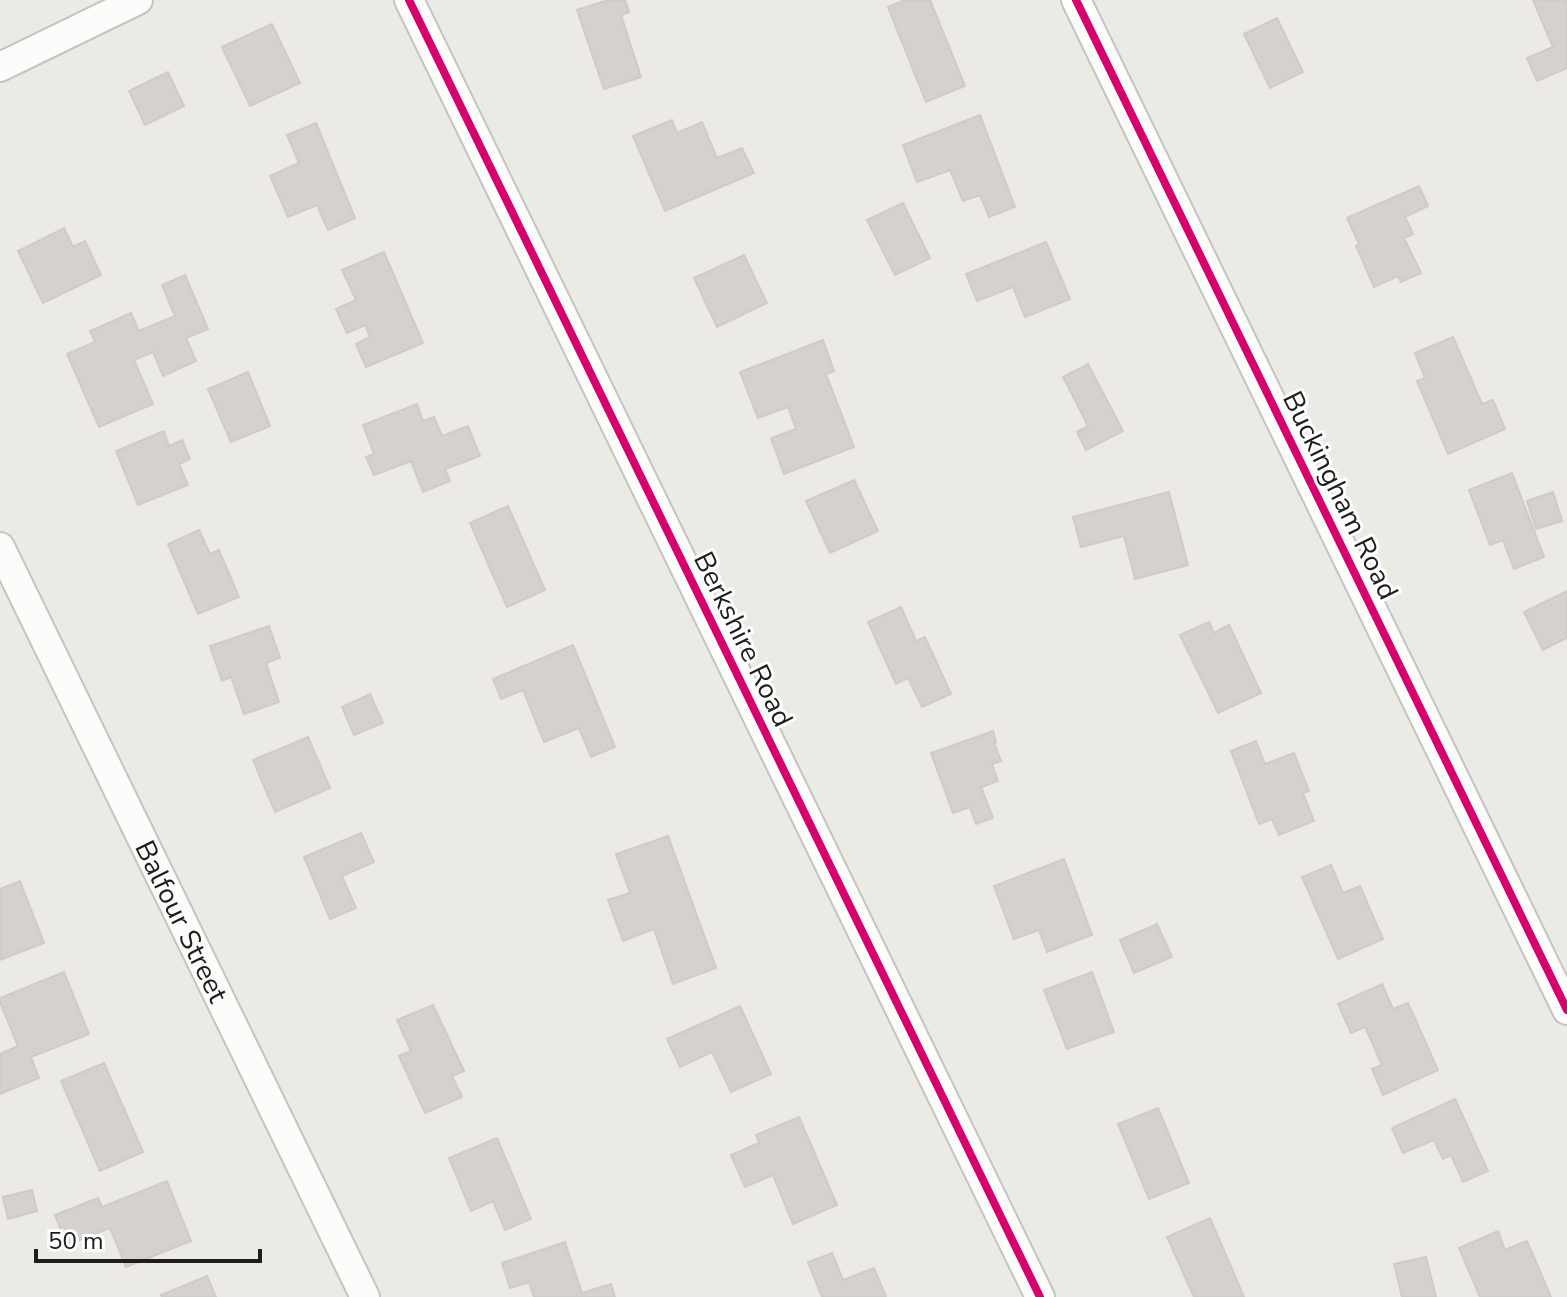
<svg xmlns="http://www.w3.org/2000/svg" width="1567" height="1297" font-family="'Nunito Sans',sans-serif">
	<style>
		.building { fill: #d5d2ce; stroke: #cfcbc6; stroke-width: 2 }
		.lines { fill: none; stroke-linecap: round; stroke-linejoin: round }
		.street-casing { stroke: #c4c4c1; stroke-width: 32 }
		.street { stroke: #fcfcfb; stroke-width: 28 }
		.cycleway-casing { stroke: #fff; stroke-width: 13 }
		.cycleway { stroke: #d6006c; stroke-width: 8 }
		.labels { text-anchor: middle; stroke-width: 6; stroke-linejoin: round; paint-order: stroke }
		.street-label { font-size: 28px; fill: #1d1d1d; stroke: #fff }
	</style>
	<rect width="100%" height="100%" fill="#eceae5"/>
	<g class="building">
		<path d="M608,0h17l4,12 -8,3 20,62 -37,12 -27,-79z"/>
		<path d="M905,0h25l35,86 -39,16 -38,-95z"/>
		<path d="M1533,0h34v68l-30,13 -10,-23 26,-11z"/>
		<path d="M1277,18l26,54 -33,16 -26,-54z"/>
		<path d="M272,24l28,59 -50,23 -28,-59z"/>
		<path d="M168,72l16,34 -39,19 -16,-34z"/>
		<path d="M980,115l35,92 -26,10 -9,-22 -17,6 -13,-31 -33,12 -14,-37z"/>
		<path d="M672,120l5,13 25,-11 15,36 25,-10 12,25 -89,38 -32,-75z"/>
		<path d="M316,123l39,95 -27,12 -11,-25 -29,12 -18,-41 29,-13 -12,-28z"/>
		<path d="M1419,186l9,20 -23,11 8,17 -9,4 17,35 -20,9 -3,-6 -24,11 -18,-41 3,-2 -12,-26z"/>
		<path d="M903,203l27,55 -35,17 -28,-55z"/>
		<path d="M64,228l9,19 12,-6 16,34 -58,28 -25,-52z"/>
		<path d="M1046,242l24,57 -45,18 -12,-30 -36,14 -11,-27z"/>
		<path d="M384,252l39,91 -57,24 -10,-23 14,-7 -5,-12 -18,8 -11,-24 20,-9 -14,-30z"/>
		<path d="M744,255l23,48 -50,24 -23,-49z"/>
		<path d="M185,275l23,54 -22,9 10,23 -33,15 -10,-24 -19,8 19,44 -54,23 -32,-73 28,-12 -5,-11 41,-18 8,18 36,-15 -13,-31z"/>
		<path d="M1453,337l29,67 11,-4 12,29 -57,25 -31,-73 8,-3 -10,-25z"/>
		<path d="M823,340l11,31 -8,3 28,73 -70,27 -13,-36 25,-9 -8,-22 -30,11 -18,-46z"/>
		<path d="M1088,364l35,67 -37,19 -9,-18 11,-6 -25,-49z"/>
		<path d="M248,372l22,54 -39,16 -23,-53z"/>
		<path d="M417,404l6,17 11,-4 8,19 26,-10 12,30 -35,13 5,12 -27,11 -12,-31 -37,14 -8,-18 8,-3 -11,-29z"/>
		<path d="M164,431l5,15 13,-6 8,19 -11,5 9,21 -50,20 -22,-54z"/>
		<path d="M1512,473l32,84 -30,12 -11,-29 -13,5 -21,-55z"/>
		<path d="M854,480l24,51 -48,22 -24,-52z"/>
		<path d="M1169,492l19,73 -53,14 -11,-43 -43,11 -8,-30z"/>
		<path d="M1553,492l9,29 -26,8 -9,-28z"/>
		<path d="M508,506l37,84 -38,17 -37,-84z"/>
		<path d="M199,530l11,24 9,-4 20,47 -41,17 -30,-70z"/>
		<path d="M1567,591v47l-24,12 -19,-38z"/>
		<path d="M901,607l15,34 9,-4 26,57 -29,13 -14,-29 -12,6 -28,-62z"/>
		<path d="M1209,622l5,11 15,-8 32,68 -43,20 -38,-78z"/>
		<path d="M269,626l11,32 -14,5 13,39 -35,12 -13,-37 -9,4 -12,-35z"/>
		<path d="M573,645l42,102 -24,10 -12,-29 -35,14 -21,-52 -22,9 -8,-20z"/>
		<path d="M370,694l13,29 -29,12 -12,-28z"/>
		<path d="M993,731l3,11 -2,1 7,18 -9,3 6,17 -17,6 12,31 -17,6 -6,-17 -17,6 -22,-60z"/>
		<path d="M308,737l22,51 -55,24 -22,-52z"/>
		<path d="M1256,741l9,23 29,-11 15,38 -6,2 11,28 -35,14 -7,-16 -13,5 -28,-73z"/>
		<path d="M361,833l13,29 -32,14 14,32 -26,11 -26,-62z"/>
		<path d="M668,836l48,132 -43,16 -19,-55 -31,12 -15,-41 22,-7 -14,-39z"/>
		<path d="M1064,859l28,76 -45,17 -8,-22 -25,9 -20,-53z"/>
		<path d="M1331,865l12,28 17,-7 23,53 -45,20 -36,-82z"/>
		<path d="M20,881l24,62 -44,17v-71z"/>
		<path d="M1157,924l15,33 -38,16 -14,-33z"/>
		<path d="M64,972l25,62 -58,23 8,21 -39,16v-40l18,-8 -18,-44v-4z"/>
		<path d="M1092,972l22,60 -47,17 -23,-59z"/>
		<path d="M1382,984l11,25 15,-6 30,67 -55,25 -11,-26 10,-4 -17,-38 -14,6 -13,-29z"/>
		<path d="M433,1005l31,66 -12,5 10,21 -37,16 -26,-57 12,-5 -14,-31z"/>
		<path d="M740,1006l31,68 -40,18 -19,-40 -32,15 -13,-28z"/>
		<path d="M104,1063l39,89 -43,19 -39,-90z"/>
		<path d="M1455,1099l33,72 -25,11 -12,-27 -8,4 -9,-19 -31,13 -11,-25z"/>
		<path d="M1158,1108l31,75 -40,16 -31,-75z"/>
		<path d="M799,1117l38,88 -44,19 -20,-49 -28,12 -14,-32 28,-12 -3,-8z"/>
		<path d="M497,1138l34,81 -26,11 -12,-29 -22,10 -22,-53z"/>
		<path d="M167,1181l24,60 -65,26 -16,-39 -43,17 -12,-30 43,-17 4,9z"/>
		<path d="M32,1190l5,21 -29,8 -5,-22z"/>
		<path d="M1210,1218l34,79h-50l-27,-60z"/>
		<path d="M1498,1231l7,19 22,-9 24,56h-71l-21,-49z"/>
		<path d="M565,1242l17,51 29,-9 4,13h-81l-5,-15 -19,6 -8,-25z"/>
		<path d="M832,1253l11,27 31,-12 12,29h-64l-14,-35z"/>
		<path d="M1426,1257l10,40h-34l-8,-33z"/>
		<path d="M207,1276l9,21h-54l-1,-2z"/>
	</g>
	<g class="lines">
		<defs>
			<g id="street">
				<path d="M409,0l631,1297"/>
				<path d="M1076,0l491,1010"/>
				<path d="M0,67l138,-67"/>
				<path id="s1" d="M0,547l365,750"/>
			</g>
		</defs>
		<use href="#street" class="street-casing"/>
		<use href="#street" class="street"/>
		<defs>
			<g id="cycleway">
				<path d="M409,0l631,1297"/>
				<path d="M1076,0l491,1010"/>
			</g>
		</defs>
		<use href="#cycleway" class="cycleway-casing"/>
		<use href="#cycleway" class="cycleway"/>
	</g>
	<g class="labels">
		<g class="street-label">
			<text transform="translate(1341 495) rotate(64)" y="10">Buckingham Road</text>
			<text transform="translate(744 639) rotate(64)" y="10">Berkshire Road</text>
			<text dy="10" stroke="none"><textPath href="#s1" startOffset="416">Balfour Street</textPath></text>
		</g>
	</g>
	<path d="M36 1249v12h224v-12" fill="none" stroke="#1d1d1d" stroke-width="4"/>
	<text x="48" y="1249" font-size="24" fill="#1d1d1d" stroke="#ffffff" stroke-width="6" paint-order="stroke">50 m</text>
</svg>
